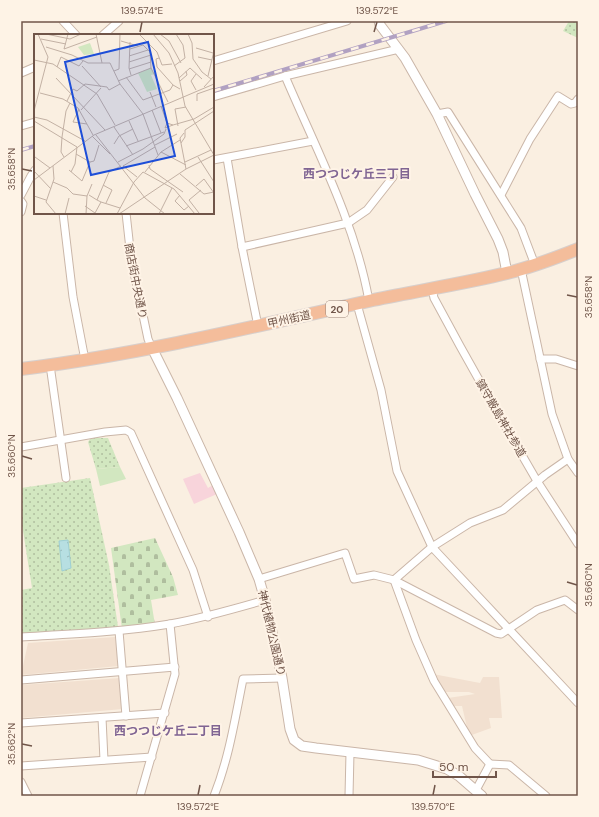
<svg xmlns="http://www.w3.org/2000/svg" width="599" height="817" font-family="'DM Sans','Noto Sans JP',sans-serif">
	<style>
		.residential { fill: #f2e0d0 }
		.medical { fill: #f8d4db }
		.grass { fill: #d2e7c0 }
		.cemetery { fill: url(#cemetery-stones) }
		.park { fill: url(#park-dots) }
		.water { fill: url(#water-ripples); stroke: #9ecfd3 }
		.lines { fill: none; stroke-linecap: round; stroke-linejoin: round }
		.minor-casing { stroke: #cab6a8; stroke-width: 9 }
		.tertiary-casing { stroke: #cab6a8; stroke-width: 11 }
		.trunk-casing { stroke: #d7cfcc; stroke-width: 14 }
		.minor { stroke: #fff; stroke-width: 7 }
		.tertiary { stroke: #fff; stroke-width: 9 }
		.trunk { stroke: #f4bd9b; stroke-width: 12 }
		.rail-casing { stroke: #b1a1c2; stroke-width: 4 }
		.rail { stroke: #fef3e6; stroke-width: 2.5; stroke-dasharray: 8; stroke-linecap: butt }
		.ticks { fill: none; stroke: #705549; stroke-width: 1.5 }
		.labels { text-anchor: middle; stroke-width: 4; stroke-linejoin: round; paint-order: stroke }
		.shield { fill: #fef3e6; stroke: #9b8478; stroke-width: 1 }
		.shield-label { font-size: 10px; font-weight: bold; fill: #705549 }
		.street-label { font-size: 11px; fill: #705549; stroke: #fef3e6 }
		.neighbourhood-label { font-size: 12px; font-weight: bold; fill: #806593; stroke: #fef3e6 }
		.inset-road { fill: none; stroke: #c3b1a4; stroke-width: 1 }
		.view { fill: #1d4ed8; fill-opacity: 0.15; stroke: #1d4ed8; stroke-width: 2 }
		.inset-edge { fill: none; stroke: #705549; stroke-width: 2 }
		.neatline { fill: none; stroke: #705549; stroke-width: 1.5 }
		.ticks-label { font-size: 10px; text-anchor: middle; fill: #705549 }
	</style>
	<defs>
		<pattern id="cemetery-stones" width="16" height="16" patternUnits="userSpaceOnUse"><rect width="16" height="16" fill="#d2e7c0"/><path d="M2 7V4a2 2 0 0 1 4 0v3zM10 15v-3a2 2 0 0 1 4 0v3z" fill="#afbe9e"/></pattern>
		<pattern id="park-dots" width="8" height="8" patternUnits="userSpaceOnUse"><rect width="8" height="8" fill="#d2e7c0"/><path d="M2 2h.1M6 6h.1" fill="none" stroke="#afbe9e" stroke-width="1.8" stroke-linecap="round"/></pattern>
		<pattern id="water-ripples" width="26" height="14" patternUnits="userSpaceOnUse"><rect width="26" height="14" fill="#b7dfe2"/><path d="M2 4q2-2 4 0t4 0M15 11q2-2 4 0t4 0" fill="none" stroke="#99b8b9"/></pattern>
	</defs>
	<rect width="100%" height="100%" fill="#faefe1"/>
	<g class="residential">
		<path d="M115,637l4,29 -98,9 7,-32z"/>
		<path d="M433,674l47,9 3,-6h16l3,41h-13l2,10 -22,8 -7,-30h-10l-4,-8 27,-4 -6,-2h-25z"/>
		<path d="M120,678l3,31 -102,9v-33z"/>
	</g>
	<path class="medical" d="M200,473l8,15 5,-3 4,9 -23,10 -11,-25z"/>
	<path class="grass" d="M120,467l6,12 -26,7 -4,-17z"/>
	<path class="cemetery" d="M155,538l18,39 5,18 -27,5 4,25 -33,4 -11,-81z"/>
	<g class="park">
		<path d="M569,21h9v17l-15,-7z"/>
		<path d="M95,438h13l12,29 -24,2 -8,-27 2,-3z"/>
		<path d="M90,478l19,87 9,62 -95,9 -2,-3v-43l11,-2 -11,-70v-30z"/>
	</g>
	<path class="water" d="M68,540l3,28 -9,3 -3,-30z"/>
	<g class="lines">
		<defs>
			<g id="minor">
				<path d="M63,21l13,14"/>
				<path d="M103,35l16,-14"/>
				<path d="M213,61l134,-40"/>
				<path d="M21,73l14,-6"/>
				<path d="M285,76c31,73 70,146 84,225"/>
				<path d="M213,97l72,-21 114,-27"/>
				<path d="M437,114l11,-2 73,116 14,37"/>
				<path d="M21,126l14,-4"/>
				<path d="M227,158l15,89 16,79"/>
				<path d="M213,160l100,-19"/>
				<path d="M21,195l10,-19 4,-6"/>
				<path d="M501,195l29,-56 28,-43 13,8 4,-1 3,-4"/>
				<path d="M21,201l2,3 -2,8"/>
				<path d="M63,213l10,84 12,63"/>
				<path d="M126,213l5,45 17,81 4,9"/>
				<path d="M242,247l106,-24 19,-13 26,-33"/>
				<path d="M521,269l31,145 16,45 10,14"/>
				<path d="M432,288l2,10 26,48 37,66 40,69 41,63"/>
				<path d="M357,304l24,86 16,81 35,76 146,156"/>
				<path d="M540,359h16l22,7"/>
				<path d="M50,365l16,113"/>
				<path d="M21,447l84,-15 21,-2 5,3 62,137 15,47"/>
				<path d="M259,579l86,-26 9,26 20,-4 20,5 102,53 5,1 36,-24 28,-10 13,10"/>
				<path d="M394,580l38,-33 38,-24 33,-13 42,-35 23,-16"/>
				<path d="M394,580l22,60 18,41 41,67 15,16"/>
				<path d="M119,631l7,85"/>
				<path d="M21,637c50,-3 100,-5 149,-13 33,-6 64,-15 95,-24"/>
				<path d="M21,680l154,-13"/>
				<path d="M102,718l2,42"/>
				<path d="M21,723l144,-10"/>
				<path d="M21,766l131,-9"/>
				<path d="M21,782l7,14"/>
				<path d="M476,790l14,-26 19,1 37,31"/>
				<path d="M140,796l35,-122 -5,-50"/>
				<path d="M214,796c15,-38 21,-77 29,-117l39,-1"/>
				<path d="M349,796l1,-43"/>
			</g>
			<g id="tertiary">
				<path d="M379,21l1,4 25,33 32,56 38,80 23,45 5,13 4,21"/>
				<path d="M152,348l25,50 62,134 20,47 6,21 17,78 8,51 4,11 8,6 14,2 102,12 29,9 12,7 23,20"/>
			</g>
			<path id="trunk" d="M21,369c119,-15 236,-43 352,-69 47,-10 96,-17 142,-29 22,-6 43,-14 63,-22"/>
		</defs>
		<use href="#minor" class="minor-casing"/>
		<use href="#tertiary" class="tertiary-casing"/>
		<use href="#trunk" class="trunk-casing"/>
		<use href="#minor" class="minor"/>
		<use href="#tertiary" class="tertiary"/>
		<use href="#trunk" class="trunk"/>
		<defs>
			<g id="rail">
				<path d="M213,91l233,-70"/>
				<path d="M21,150l14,-4"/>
			</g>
		</defs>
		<use href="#rail" class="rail-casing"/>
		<use href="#rail" class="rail"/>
	</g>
	<path class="ticks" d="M140,32l2,-10M374,32l3,-10M22,169l10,2M567,295l10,2M22,456l10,3M567,582l10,3M22,744l10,2M198,795l2,-10M433,795l2,-10"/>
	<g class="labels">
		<rect class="shield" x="326" y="301" width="22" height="16" rx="3"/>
		<g class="shield-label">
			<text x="337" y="313">20</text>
		</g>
		<g class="street-label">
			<text transform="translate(136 281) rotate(79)" y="4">商店街中央通り</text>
			<text transform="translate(289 319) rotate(-13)" y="4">甲州街道</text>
			<text transform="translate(501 418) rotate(60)" y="4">鎮守厳島神社参道</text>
			<text transform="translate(272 633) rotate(77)" y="4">神代植物公園通り</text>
		</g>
		<g class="neighbourhood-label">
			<text x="357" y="178">西つつじケ丘三丁目</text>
			<text x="168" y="735">西つつじケ丘二丁目</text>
		</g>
	</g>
	<g transform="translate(34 34)">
		<rect width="180" height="180" fill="#faefe1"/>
		<path d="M56,9l4,11 -10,1 -6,-8zM117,34l4,6 -4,1 6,14 -10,3 -9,-19z" fill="#d2e7c0"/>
		<path class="inset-road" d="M12,0l24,5 11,-5M62,0l6,29M105,0l18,18 5,13 10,-1M119,0l16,19 9,20 7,33 29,49M126,0l9,7 12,22M154,0l4,9 1,16 9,13 9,7M7,5l25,5M87,7l17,5M96,8l-1,26 2,7M12,13l26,8 16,8h22l10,21 23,30 15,41M162,14l17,5M30,15l33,-12M30,15l4,-15M96,15l13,-4 7,7 1,16 17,34M95,22l19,-6M164,23l14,3M125,24l-3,1 1,8 16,18 7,4M0,26l19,4 44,30 18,31M95,28l22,-7M48,32l19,21M140,32l11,-8 -2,-13 -7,-11M23,33l4,-10 18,9 4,-5M95,35l22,-7M80,37l5,-2 1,-35M174,42l6,-25M92,43l17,23 27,-10 3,-5M22,44l49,52M145,44l11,-10 12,11M84,47l33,-13M146,47l7,-6 -1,-4M170,53l10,-11M162,56l-5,-9 5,-7M116,58l6,15M6,59l23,6 15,9 15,27M33,67l6,-12 4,2 8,-7 22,3 2,3 11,-6M163,67v-7l17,-6M127,72l6,17 -2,5 8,-3 -6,-2M45,75l-6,13 14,2M47,76l20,-22M118,76l9,23M0,77l14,-54 -10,-23M0,83l13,3 38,21M0,87l43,26 -2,17 -4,8M95,87l9,20M139,91l21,-6 20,-12M144,92l-3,-17 11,-2M80,93l19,28M150,99l-4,5 6,31M62,101l49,63 20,16M58,102l18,18M147,109l4,-6v-7l29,-19M80,110l5,-8 14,-7M121,111l22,-11M92,112l38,-14M127,118l25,13M42,120l14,8 -8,19M1,123l15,11M30,123l-3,-5 1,-15 4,-26 4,-8M164,123l16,25M56,128l4,-1 5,-16M84,128l25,-13 21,-15 2,-5M151,128l26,-12M115,131l1,4 33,23M19,132l1,13 -8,23 10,12M89,132l32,-19M89,132l14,11M35,136l13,11M0,137l17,18M111,138l16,-20 19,-12M146,140l24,20 10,-2M0,146l60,-45 120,-51M19,148l14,6 6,6 14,2 5,-12M69,151l9,5 -6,13M162,152l8,-7 10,14M55,161l8,5 12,-28 12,-6M146,161l-5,6 9,9 5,-4M0,162l12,4M67,168l19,6M51,172l10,7M61,179l6,-11 -4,-2M165,179l-10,-13 12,-10M31,180l4,-16M52,180l1,-18M83,180l17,-32 9,-10 31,17 21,25M85,180l67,-45 28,-14M125,180l13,-26"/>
		<path class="view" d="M114,8l27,114 -84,19 -26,-113z"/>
		<rect width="180" height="180" class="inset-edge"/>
	</g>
	<rect width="599" height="817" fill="none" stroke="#fef3e6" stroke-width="44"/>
	<path d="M433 771v6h63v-6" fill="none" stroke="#705549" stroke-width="2"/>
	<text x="439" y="771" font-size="12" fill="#705549" stroke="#fef3e6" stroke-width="3" paint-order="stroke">50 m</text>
	<rect x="22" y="22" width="555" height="773" class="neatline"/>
	<g class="ticks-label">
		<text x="142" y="14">139.574°E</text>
		<text x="377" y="14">139.572°E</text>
		<text transform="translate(11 169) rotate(-90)" y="4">35.658°N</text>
		<text transform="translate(588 297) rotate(-90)" y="4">35.658°N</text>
		<text transform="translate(11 456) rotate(-90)" y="4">35.660°N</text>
		<text transform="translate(588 585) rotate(-90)" y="4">35.660°N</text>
		<text transform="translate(11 744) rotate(-90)" y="4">35.662°N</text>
		<text x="198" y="810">139.572°E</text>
		<text x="433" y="810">139.570°E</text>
	</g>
</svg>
